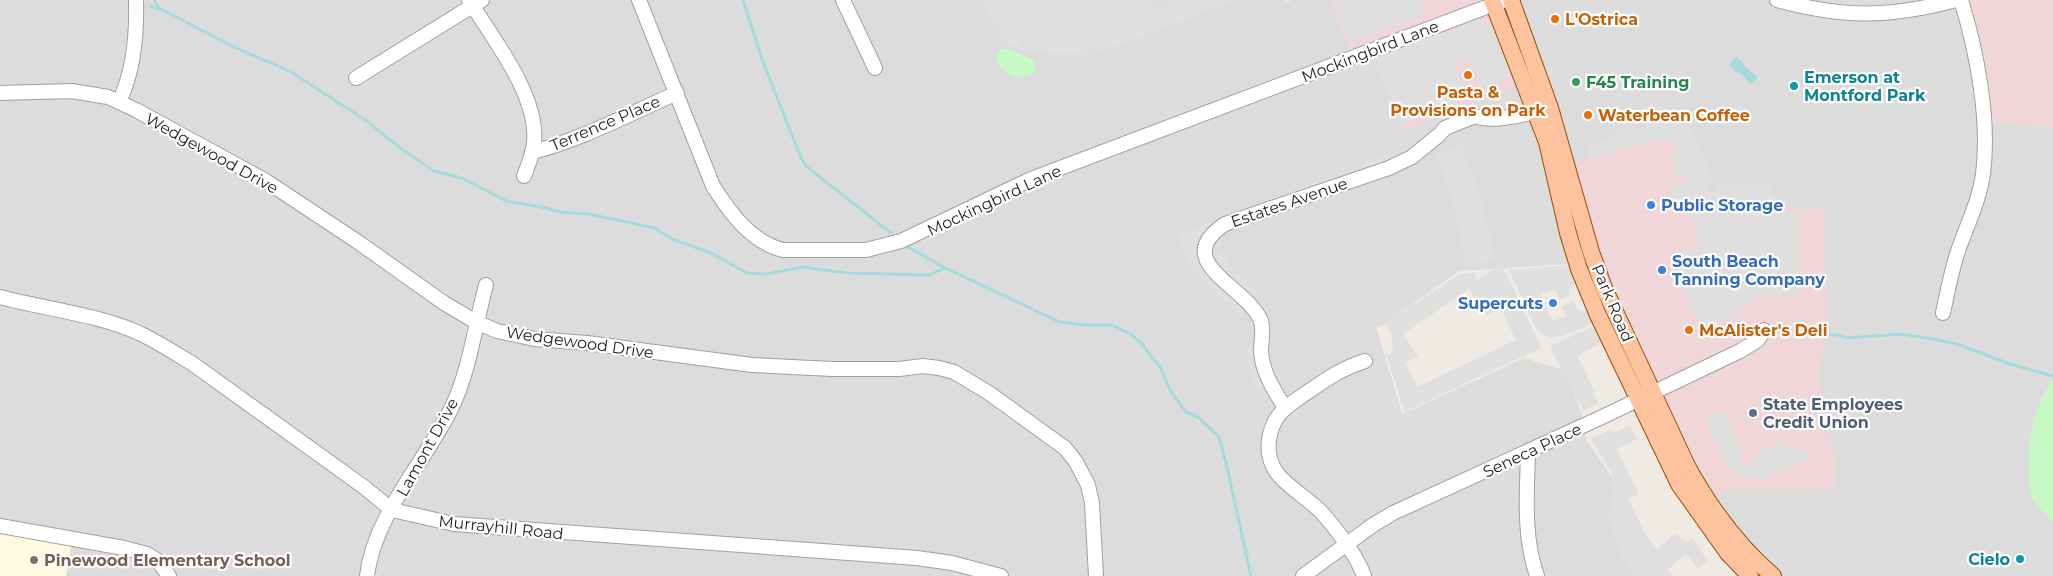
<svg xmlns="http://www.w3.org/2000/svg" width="2053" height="576" font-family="Montserrat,sans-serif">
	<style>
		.residential { fill: #dddcdc }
		.commercial { fill: #f0d5d9 }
		.education { fill: #fff9df }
		.park { fill: #c8f9c3 }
		.parking { fill: #dfdfdf; fill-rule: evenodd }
		.water { fill: #a6dbdd }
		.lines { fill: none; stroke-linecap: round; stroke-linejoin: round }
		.stream { stroke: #a6dbdd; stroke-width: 3 }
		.minor-casing { stroke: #a0a0a0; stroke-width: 16 }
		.major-casing { stroke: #9a4b00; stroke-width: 18 }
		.minor { stroke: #fff; stroke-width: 14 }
		.major { stroke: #fcc39e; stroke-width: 16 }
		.food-dot { fill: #e8710a; stroke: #fff; stroke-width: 2 }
		.leisure-dot { fill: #2e9e5b; stroke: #fff; stroke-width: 2 }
		.culture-dot { fill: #0f9aa8; stroke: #fff; stroke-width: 2 }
		.shop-dot { fill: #3f7fe0; stroke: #fff; stroke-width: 2 }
		.service-dot { fill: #5c6f8a; stroke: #fff; stroke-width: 2 }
		.education-dot { fill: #8d6e63; stroke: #fff; stroke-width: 2 }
		.labels { text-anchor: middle; stroke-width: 4.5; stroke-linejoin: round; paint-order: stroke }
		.food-label { font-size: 16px; font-weight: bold; fill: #c56008; stroke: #fff; text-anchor: start }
		.street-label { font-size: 16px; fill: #1f1f1f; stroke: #fff }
		.culture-label { font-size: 16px; font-weight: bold; fill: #0d838f; stroke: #fff; text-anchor: start }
		.leisure-label { font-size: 16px; font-weight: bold; fill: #27864d; stroke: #fff; text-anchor: start }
		.shop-label { font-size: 16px; font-weight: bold; fill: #366cbe; stroke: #fff; text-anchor: start }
		.service-label { font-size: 16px; font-weight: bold; fill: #4e5e75; stroke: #fff; text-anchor: start }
		.education-label { font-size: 16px; font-weight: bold; fill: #785e54; stroke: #fff; text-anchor: start }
	</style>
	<rect width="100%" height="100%" fill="#f0eae5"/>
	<g class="residential">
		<path d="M0,0h1285l1,2 6,-2h38l19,48 127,54 44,-17 24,68 29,111 -114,7 -82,58 25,85 122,-56 40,12 17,41 5,28 26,38 1,17 -4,21 14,43 13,18h-1636z"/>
		<path d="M1515,0h439l20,67 5,58 19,-3 55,5v254l-12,18 8,117 4,6v54h-274l-70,-80 27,-7h99l-1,-30 -15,-73 5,-177 -38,1 -16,-6 -57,-2 -127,-43 -14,4z"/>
	</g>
	<g class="commercial">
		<path d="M1330,0h156l34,85 -116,45 -26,-67 -29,-15z"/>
		<path d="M1967,0h86v127l-54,-5 -10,2z"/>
		<path d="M1653,136l22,4 23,66 72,-2 16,6 38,-1 3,115 -8,49v13l15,73 1,30h-99l-27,7 -99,-205 -38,-128z"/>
	</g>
	<path class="education" d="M0,532l71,13 -5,31h-66z"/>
	<g class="park">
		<path d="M1002,49h6l26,11 2,10c-12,17 -46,-1 -38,-18z"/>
		<path d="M2053,381v141c-6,-8 -17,-15 -20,-24 -4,-8 -4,-21 -4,-30 -2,-35 5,-58 24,-87z"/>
	</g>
	<g class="parking">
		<path d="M981,0h172l-1,7 4,2 14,-5 2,-4h64l-139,53 -3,-6 -4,-1 -1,9 -58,-4 -7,-2 2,-7 -3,-2 -3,8 -14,-6 -7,-5 5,-6 -16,-17z"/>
		<path d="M1332,0h88l6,15 -77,28z"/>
		<path d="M1480,18l3,5h9l20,53 -31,12 -11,-28 -14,5 13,34 -70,27 -26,-68 69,-26 2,3 18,-7 -1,-3z"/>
		<path d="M1652,103l6,17 4,5h3l3,-8 18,8 8,8 19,49 -7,3 2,7h8l1,-7h55v6l14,22h12l3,81 -45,2 -5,7 -6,3 -6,8 -37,17 -31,-65 9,-4 -3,-9 16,-7 5,7 6,-3 -15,-38 -5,-1 -7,3 -9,-27 20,-8 -2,-3 -8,2 -9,-25 8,-3v-2l-8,-7 -11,-3 -67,21 -5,-12 25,-9 2,-6 19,-7 7,4 6,-2 1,-4 -5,-15z"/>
		<path d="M1416,144l7,18 -120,46 -7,-18z"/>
		<path d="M1461,145l16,41 19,72 -30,8 -11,-59 -19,-52z"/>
		<path d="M1213,221l8,21 -5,4 1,8 5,-1 7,12 27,25 -19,24 -41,-41 -10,-15 -9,-23z"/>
		<path d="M1501,265l12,22 28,61 -137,64 -17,-56 6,-5 -2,-19 -6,-9 75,-49 14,-2 3,8zM1469,289l17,26 15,-6 15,31 -99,47 -11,-24 12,-7 -15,-22z"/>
		<path d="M1569,265l7,18 -8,7 2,6 -10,4 -5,-11 -14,5 11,27 14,-5 -4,-10 11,-5 6,10 8,1 6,11 -30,13 -14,2 -12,-8 -28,-60z"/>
		<path d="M1594,326l7,15 -5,5 -19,9 18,37 -2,3 6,8 -15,7 -17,-28 -17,-36z"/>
		<path d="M1269,344l2,15 12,25 -23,11 -13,-30v-19z"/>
		<path d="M1722,409l22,46 -6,5 4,4 6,2 5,-1 3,-4 -3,-6 31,-15 2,6 21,6 4,6 -48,22 -28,-6 -9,-10 -22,-47z"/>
		<path d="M1630,425l7,14 -20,10 21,45 -9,5 15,33 13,17 18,-15 12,8 5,-4 16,23 -10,8 -12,-15 -19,16 5,6h-36l-13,-18 -10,-22 -4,-21 4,-21 -1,-20 -21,-35 19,-9 2,3z"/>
	</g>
	<path class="water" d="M1736,57l9,7 -1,2 14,11 -7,7 -12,-12 -2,1 -8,-8z"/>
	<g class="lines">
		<g class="stream">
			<path d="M154,0l5,8"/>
			<path d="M743,0l20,62 38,96 6,9 84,66"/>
			<path d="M150,6l13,4 67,35 61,27 76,49 33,27 34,23 28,7 44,23 40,7 14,4 28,2 67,14 17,11 39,14 36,20 19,1 37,-7 43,6 83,2 16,-7"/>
			<path d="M908,247l37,21 115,54 25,3h27l20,10 9,8 20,26 9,21 16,22 12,5 21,20 8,30 24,109"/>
			<path d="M1812,332l8,3h17l11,3 53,-4 32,5 24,5 53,20 43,12"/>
		</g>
		<defs>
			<g id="minor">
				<path d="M469,0c24,39 70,96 65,143 -1,11 -6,22 -10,33"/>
				<path d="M639,0l74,186c17,27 38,56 70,64h83l35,-9 130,-62 474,-179"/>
				<path d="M843,0l32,68"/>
				<path d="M1777,0c66,18 112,18 179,0"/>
				<path d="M356,78l126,-78"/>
				<path d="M0,93l72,-2 36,6 28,13 130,71 92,61 86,61 32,19 21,9 38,8 52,4 165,22 80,4h67l24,-3 16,2 15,4 35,21 76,55 11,14 12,23 4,18 4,73"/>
				<path d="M119,102c15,-31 18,-68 17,-102"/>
				<path d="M532,152c47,-11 101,-40 145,-59"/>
				<path d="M0,297c45,12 96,17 139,36 19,9 36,20 54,31l171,123 28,23 62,14 463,34 35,5 49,13"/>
				<path d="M1943,313c4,-19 8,-40 14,-59 9,-27 22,-52 26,-80 7,-54 -6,-122 -22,-174"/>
				<path d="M1285,408c-11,-18 -23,-36 -24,-57 0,-9 3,-21 0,-30 -13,-34 -93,-59 -36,-97l164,-56 23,-11 28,-23 5,-6 30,-12c17,7 53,-2 70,-7"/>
				<path d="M1528,452c-1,41 -5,84 9,124"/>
				<path d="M0,526l124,22 23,6 11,7 11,15"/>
				<path d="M367,576c7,-61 59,-115 85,-169 18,-38 23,-82 34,-122"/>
				<path d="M1303,576l70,-51 20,-12 207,-95 140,-67 18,-11 6,-10"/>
				<path d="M1364,576c-8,-22 -25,-43 -40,-61 -23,-26 -60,-35 -55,-75 3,-21 13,-31 30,-42 22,-15 40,-29 66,-37"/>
			</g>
			<g id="major">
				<path d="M1492,0l55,142 21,91 11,36 18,44 82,171 49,69 22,23"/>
				<path d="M1511,0l39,108 41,144 13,36 83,178c23,42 50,79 86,110"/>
			</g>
		</defs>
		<use href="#minor" class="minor-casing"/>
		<use href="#major" class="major-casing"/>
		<use href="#minor" class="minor"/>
		<use href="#major" class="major"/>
	</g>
	<g class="food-dot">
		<circle cx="1555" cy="19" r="5"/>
		<circle cx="1468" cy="75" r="5"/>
		<circle cx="1588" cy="115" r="5"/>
		<circle cx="1689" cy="330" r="5"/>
	</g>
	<circle class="leisure-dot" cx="1576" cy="82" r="5"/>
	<g class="culture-dot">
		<circle cx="1794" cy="86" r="5"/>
		<circle cx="2020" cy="559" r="5"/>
	</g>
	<g class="shop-dot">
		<circle cx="1651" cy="205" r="5"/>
		<circle cx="1662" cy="270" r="5"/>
		<circle cx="1553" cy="303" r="5"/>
	</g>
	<circle class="service-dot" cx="1753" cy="413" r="5"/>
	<circle class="education-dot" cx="34" cy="560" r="5"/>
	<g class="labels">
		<g class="food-label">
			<text x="1565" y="25">L'Ostrica</text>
			<text x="1468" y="98" text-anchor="middle">Pasta &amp;<tspan x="1468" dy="18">Provisions on Park</tspan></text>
			<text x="1598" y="121">Waterbean Coffee</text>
			<text x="1699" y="336">McAlister's Deli</text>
		</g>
		<g class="street-label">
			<text transform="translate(1370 51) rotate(-21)" y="6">Mockingbird Lane</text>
			<text transform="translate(605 123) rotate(-23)" y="6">Terrence Place</text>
			<text transform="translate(212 153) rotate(29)" y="6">Wedgewood Drive</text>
			<text transform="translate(994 200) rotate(-25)" y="6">Mockingbird Lane</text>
			<text transform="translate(1289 202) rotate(-19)" y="6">Estates Avenue</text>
			<text transform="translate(1613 303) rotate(67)" y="6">Park Road</text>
			<text transform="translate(580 342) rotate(8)" y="6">Wedgewood Drive</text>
			<text transform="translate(427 447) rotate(-61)" y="6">Lamont Drive</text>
			<text transform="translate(1532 450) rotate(-25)" y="6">Seneca Place</text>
			<text transform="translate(501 527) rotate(6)" y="6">Murrayhill Road</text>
		</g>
		<g class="culture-label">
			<text x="1804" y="83">Emerson at<tspan x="1804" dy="18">Montford Park</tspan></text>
			<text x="2010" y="565" text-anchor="end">Cielo</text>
		</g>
		<g class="leisure-label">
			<text x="1586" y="88">F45 Training</text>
		</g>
		<g class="shop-label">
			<text x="1661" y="211">Public Storage</text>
			<text x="1672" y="267">South Beach<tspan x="1672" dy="18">Tanning Company</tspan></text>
			<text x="1543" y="309" text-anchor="end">Supercuts</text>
		</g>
		<g class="service-label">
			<text x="1763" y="410">State Employees<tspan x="1763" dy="18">Credit Union</tspan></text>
		</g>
		<g class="education-label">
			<text x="44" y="566">Pinewood Elementary School</text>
		</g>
	</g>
</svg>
